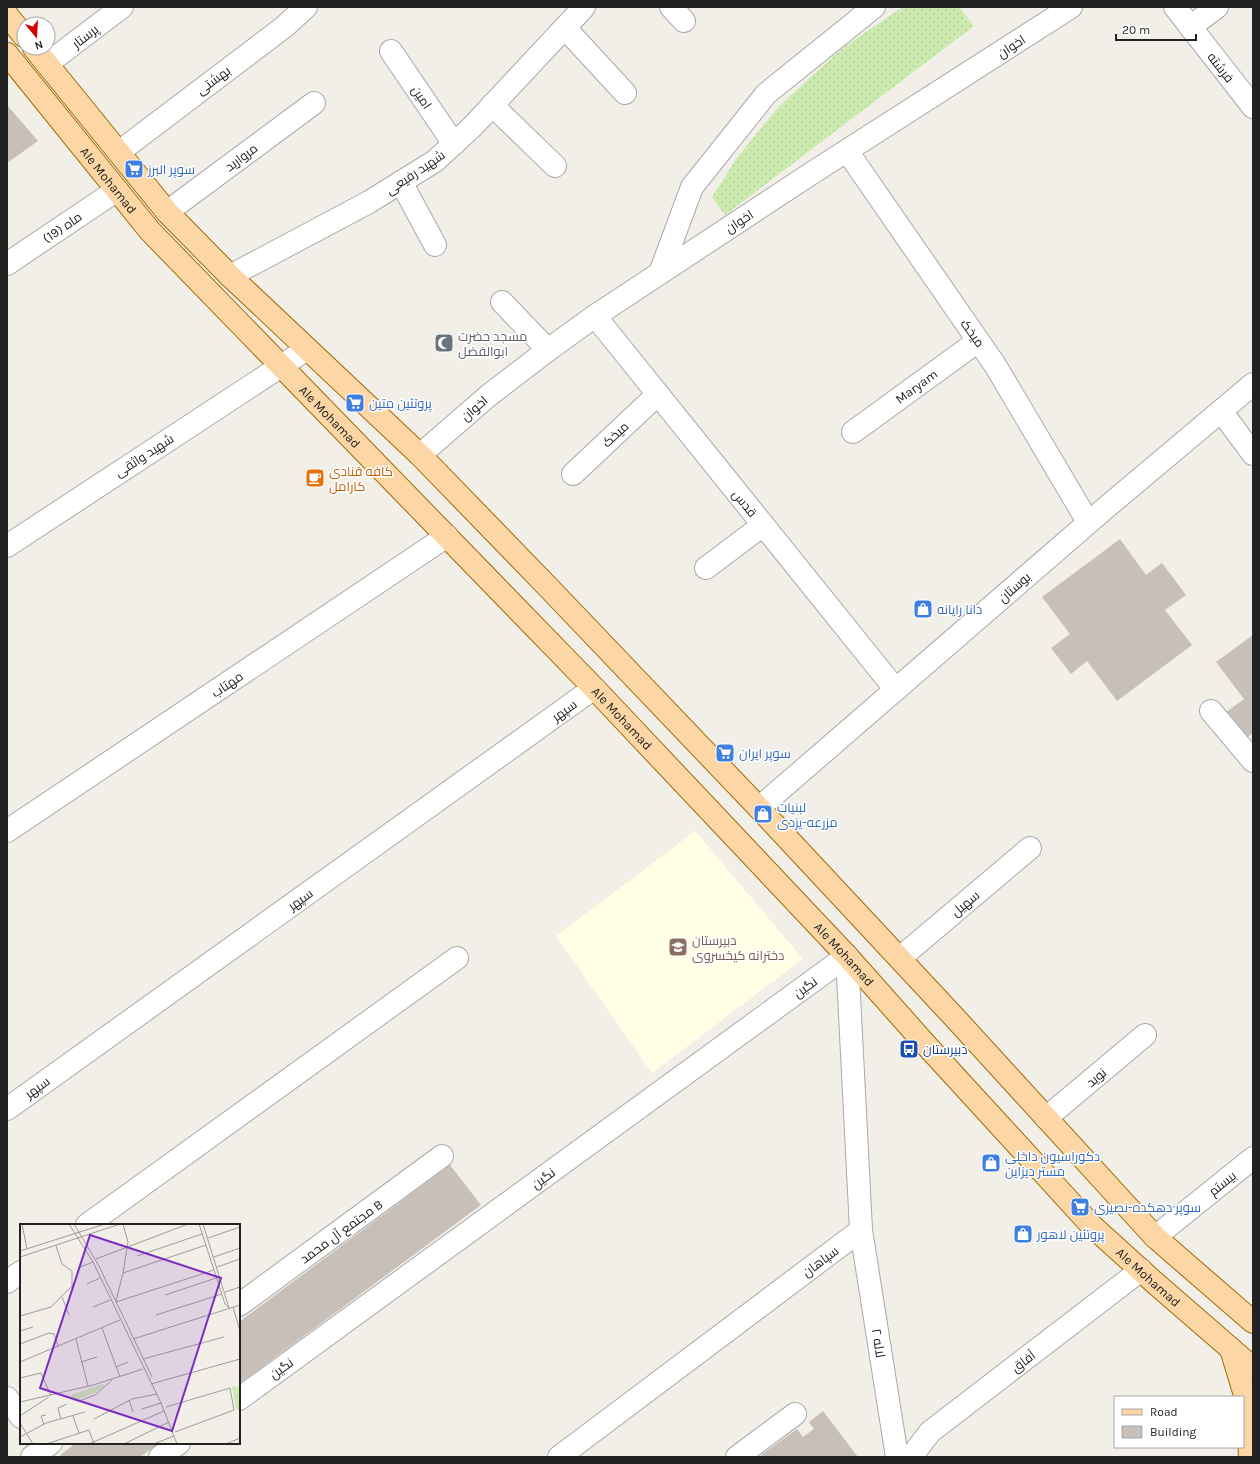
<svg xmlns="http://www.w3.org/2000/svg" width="1260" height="1464" font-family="Karla,Cairo,sans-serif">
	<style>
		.education { fill: #ffffe5 }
		.grass { fill: url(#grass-dots) }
		.building { fill: #c7bfb8 }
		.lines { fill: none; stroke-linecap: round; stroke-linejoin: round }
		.minor-casing { stroke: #a9a9a9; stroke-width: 24 }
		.major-casing { stroke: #a06b00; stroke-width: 24 }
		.minor { stroke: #fff; stroke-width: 22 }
		.major { stroke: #fcd6a4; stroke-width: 22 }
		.labels { text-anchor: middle; stroke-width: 3; stroke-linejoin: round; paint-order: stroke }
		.street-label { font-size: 13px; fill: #222; stroke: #fff }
		.shop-label { font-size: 13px; fill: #366cbe; stroke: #fff; text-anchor: start }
		.worship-label { font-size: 13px; fill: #5b616d; stroke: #fff; text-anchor: start }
		.food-label { font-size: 13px; fill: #c56008; stroke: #fff; text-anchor: start }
		.education-label { font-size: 13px; fill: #785e54; stroke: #fff; text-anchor: start }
		.transit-label { font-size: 13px; fill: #164399; stroke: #fff; text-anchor: start }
		.inset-road { fill: none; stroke: #9f9d99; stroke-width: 1 }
		.view { fill: #7b2cbf; fill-opacity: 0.15; stroke: #7b2cbf; stroke-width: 2 }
		.inset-edge { fill: none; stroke: #222; stroke-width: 2 }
	</style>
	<defs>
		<pattern id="grass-dots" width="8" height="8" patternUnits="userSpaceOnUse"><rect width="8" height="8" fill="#cdebb0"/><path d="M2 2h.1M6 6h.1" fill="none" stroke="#b0c997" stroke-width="1.8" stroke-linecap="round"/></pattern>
	</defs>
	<rect width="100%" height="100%" fill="#f2efe9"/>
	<path class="education" d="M695,831l108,128 -151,114 -96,-137z"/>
	<path class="grass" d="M903,7h56l15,19 -249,189 -13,-18 24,-38 43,-53 65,-59z"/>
	<g class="building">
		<path d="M7,105l31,36 -31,22z"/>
		<path d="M1120,539l26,36 16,-12 24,32 -21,15 27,35 -75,56 -30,-40 -16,13 -20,-26 19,-14 -28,-37z"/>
		<path d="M1253,635v98l-8,6 -20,-26 19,-14 -28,-37z"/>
		<path d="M450,1165l31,40 -242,179v-62z"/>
		<path d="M823,1411l35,46h-96l-1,-2 36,-26 6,8 11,-8 -5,-7z"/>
		<path d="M76,1443h83l-19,14h-79l-1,-2z"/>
	</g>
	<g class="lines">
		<defs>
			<g id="minor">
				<path d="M671,7l13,14"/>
				<path d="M1175,7l78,100"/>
				<path d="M1190,27l27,-20"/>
				<path d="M565,28l60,65"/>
				<path d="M391,51l63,93"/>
				<path d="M47,64l75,-57"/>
				<path d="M492,105l63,61"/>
				<path d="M847,151l148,214 93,157"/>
				<path d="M119,152l165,-125 22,-20"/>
				<path d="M401,182l34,63"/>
				<path d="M167,212l147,-109"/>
				<path d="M7,264l110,-74"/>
				<path d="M660,273l32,-86 74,-93 108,-87"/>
				<path d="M230,276l139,-74 66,-41 37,-34 112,-120"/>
				<path d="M502,302l46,48"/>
				<path d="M595,316l301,374"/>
				<path d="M1221,411l32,43"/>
				<path id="s1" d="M853,432l125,-91"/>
				<path d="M420,455l68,-59 60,-46 47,-34 217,-143 259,-166"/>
				<path d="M573,474l85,-80"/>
				<path d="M7,546l300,-197"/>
				<path d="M706,568l57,-43"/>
				<path d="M1211,711l42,50"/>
				<path d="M759,808l343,-297 151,-127"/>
				<path d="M7,831l440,-295"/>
				<path d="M900,958l130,-110"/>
				<path d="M7,1109l587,-421"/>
				<path d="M1046,1118l99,-83"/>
				<path d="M87,1225l370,-267"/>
				<path d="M861,1230l36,227"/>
				<path d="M1155,1237l98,-79"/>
				<path d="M7,1282l14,-10"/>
				<path d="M239,1305l203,-149"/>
				<path d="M7,1398l14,19"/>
				<path d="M239,1399l608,-443"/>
				<path d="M32,1457l19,-14"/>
				<path d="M160,1457l19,-14"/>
				<path d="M559,1457l302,-227 -14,-274"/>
				<path d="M737,1457l58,-43"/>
				<path d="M911,1457l19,-25 211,-162"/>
			</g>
			<g id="major">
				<path d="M7,15l17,21"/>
				<path d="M34,48l133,164 63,64 190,179 128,132 211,221 196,210 200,219 98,85"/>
				<path id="s2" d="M7,54l143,177 444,457 253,268 80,90 165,180 63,57 98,85"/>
				<path d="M1231,1349l14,46 4,41 1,21"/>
			</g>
		</defs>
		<use href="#minor" class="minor-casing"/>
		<use href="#major" class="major-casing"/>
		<use href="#minor" class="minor"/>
		<use href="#major" class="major"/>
	</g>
	<defs>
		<symbol id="supermarket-square" viewBox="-11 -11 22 22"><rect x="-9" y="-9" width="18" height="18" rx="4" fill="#3f7fe0" stroke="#fff"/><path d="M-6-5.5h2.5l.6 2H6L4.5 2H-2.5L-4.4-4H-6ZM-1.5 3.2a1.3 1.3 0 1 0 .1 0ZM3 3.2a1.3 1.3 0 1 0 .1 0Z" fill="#fff"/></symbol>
		<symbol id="mosque-square" viewBox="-11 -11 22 22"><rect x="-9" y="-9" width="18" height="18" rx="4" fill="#6b7280" stroke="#fff"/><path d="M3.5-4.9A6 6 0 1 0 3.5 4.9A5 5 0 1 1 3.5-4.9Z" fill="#fff"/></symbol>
		<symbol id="cafe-square" viewBox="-11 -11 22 22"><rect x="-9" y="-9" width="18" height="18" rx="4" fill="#e8710a" stroke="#fff"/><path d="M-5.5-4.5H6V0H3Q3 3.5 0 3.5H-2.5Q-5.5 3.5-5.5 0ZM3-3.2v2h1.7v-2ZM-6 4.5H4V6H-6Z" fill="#fff"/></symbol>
		<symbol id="shop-square" viewBox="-11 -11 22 22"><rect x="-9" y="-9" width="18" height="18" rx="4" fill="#3f7fe0" stroke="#fff"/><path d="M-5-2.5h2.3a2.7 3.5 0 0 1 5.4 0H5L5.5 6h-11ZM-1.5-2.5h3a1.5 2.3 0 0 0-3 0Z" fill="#fff"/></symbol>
		<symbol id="school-square" viewBox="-11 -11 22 22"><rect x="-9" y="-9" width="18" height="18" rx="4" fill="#8d6e63" stroke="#fff"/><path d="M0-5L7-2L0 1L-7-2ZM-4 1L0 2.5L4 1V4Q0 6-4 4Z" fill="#fff"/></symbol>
		<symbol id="bus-square" viewBox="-11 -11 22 22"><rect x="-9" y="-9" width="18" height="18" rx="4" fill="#1a4fb4" stroke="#fff"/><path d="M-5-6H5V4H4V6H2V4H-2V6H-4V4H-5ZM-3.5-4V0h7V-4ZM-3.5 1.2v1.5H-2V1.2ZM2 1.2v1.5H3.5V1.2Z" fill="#fff"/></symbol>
	</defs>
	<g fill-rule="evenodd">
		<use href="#supermarket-square" x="123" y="158" width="22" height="22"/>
		<use href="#mosque-square" x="433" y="332" width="22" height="22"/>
		<use href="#supermarket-square" x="344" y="392" width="22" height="22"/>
		<use href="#cafe-square" x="304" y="467" width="22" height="22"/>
		<use href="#shop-square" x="912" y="598" width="22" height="22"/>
		<use href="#supermarket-square" x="714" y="742" width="22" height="22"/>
		<use href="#shop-square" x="752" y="803" width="22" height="22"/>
		<use href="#school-square" x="667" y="936" width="22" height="22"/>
		<use href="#bus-square" x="898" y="1038" width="22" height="22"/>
		<use href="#shop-square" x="980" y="1152" width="22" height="22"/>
		<use href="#supermarket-square" x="1069" y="1196" width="22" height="22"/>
		<use href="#shop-square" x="1012" y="1223" width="22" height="22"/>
	</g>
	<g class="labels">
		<g class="street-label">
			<text transform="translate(85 36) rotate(-38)" y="5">پرستار</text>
			<text transform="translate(1011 46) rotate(-33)" y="5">اخوان</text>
			<text transform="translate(1221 67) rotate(52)" y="5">فرشته</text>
			<text transform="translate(213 80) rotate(-37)" y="5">بهشتی</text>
			<text transform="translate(422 97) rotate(56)" y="5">امین</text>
			<text transform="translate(241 157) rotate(-37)" y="5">مروارید</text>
			<text transform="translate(415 172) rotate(-34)" y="5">شهید رفیعی</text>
			<text dy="5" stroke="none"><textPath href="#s2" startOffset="162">Ale Mohamad</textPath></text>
			<text transform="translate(739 221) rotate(-33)" y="5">اخوان</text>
			<text transform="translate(62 227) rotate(-34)" y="5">ماه (19)</text>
			<text transform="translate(973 333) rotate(55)" y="5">میخک</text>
			<text dy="5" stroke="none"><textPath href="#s1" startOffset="78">Maryam</textPath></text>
			<text transform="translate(474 408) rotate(-41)" y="5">اخوان</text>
			<text dy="5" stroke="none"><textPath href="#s2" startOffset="486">Ale Mohamad</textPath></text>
			<text transform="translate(615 434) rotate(-43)" y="5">میخک</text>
			<text transform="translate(144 455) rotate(-33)" y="5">شهید واثقی</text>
			<text transform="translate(745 503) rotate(51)" y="5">قدس</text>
			<text transform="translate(1014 587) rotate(-41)" y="5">بوستان</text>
			<text transform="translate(227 684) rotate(-34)" y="5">مهتاب</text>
			<text transform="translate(564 710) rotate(-36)" y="5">سپهر</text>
			<text dy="5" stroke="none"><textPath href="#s2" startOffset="906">Ale Mohamad</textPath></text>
			<text transform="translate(300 899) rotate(-36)" y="5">سپهر</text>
			<text transform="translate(965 903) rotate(-40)" y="5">سهیل</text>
			<text dy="5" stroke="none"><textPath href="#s2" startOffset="1230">Ale Mohamad</textPath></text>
			<text transform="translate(805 987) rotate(-36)" y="5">نگین</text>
			<text transform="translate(1096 1077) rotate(-40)" y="5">نوید</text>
			<text transform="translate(37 1087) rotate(-36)" y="5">سپهر</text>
			<text transform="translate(543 1178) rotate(-36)" y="5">نگین</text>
			<text transform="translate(1222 1183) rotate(-39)" y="5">بیستم</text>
			<text transform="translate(341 1231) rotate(-36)" y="5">مجتمع آل محمد B</text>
			<text transform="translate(820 1261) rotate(-37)" y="5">سپاهان</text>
			<text dy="5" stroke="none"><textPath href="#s2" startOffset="1674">Ale Mohamad</textPath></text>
			<text transform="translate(879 1343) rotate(81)" y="5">لاله ۲</text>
			<text transform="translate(1023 1361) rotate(-37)" y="5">آفاق</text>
			<text transform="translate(281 1368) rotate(-36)" y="5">نگین</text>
		</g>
		<g class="shop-label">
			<text x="148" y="174">سوپر البرز</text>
			<text x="369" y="408">پروتئین متین</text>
			<text x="937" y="614">دانا رایانه</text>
			<text x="739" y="758">سوپر ایران</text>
			<text x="777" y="812">لبنیات<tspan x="777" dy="15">مزرعه-یزدی</tspan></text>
			<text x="1005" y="1161">دکوراسیون داخلی<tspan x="1005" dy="15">مستر دیزاین</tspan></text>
			<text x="1094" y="1212">سوپر دهکده-نصیری</text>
			<text x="1037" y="1239">پروتئین لاهور</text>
		</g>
		<g class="worship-label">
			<text x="458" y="341">مسجد حضرت<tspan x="458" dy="15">ابوالفضل</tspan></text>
		</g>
		<g class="food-label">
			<text x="329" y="476">کافه قنادی<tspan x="329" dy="15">کارامل</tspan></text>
		</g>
		<g class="education-label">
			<text x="692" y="945">دبیرستان<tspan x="692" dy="15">دخترانه کیخسروی</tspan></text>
		</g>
		<g class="transit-label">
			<text x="923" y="1054">دبیرستان</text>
		</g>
	</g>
	<g transform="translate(20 1224)">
		<rect width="220" height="220" fill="#f2efe9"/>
		<path d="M83,160l1,2 -10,7 -21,8 -2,-6zM212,162l8,1v23l-4,-1z" fill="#cdebb0"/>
		<path class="inset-road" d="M2,0l5,25M49,0l24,38 68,141 16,41M54,0l25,42 53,111M103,0l5,18 -5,31M179,0l26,80 4,4M183,0l26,84M188,14l32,-11M0,27l85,-27M117,32l65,-22M0,33l100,-33M194,33l26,-9M76,35l92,-35M60,43l13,-5M197,43l23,-8M67,60l13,-6M205,68l15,-5M145,71l54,-18M42,73l7,18M96,77l7,-28 83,-28M96,78l98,-32M73,83l17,-7M213,83l7,24M136,91l66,-21M0,92l31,-9 21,-21v-15l-10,-7 -6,-18M82,104l18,49M0,107l13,-4M56,115l12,47M113,115l107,-34M0,120l29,-11 5,1 4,12M123,135l81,-22M0,138l100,-42M61,138l16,-5M96,143l12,-5M0,154l21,-5 10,23M131,160l89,-25M109,176l4,12M59,177l16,-6 17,-15M0,178l73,-17 50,-16M146,183l64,-19 4,22 -59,22M122,185l19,-6M0,192l29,-19M53,192l6,17M41,195l-3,-11 9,-4M74,195l38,-20 25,-5M0,199l13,21M24,201l-3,-9 5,-1M0,213l26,-14 39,-11M136,219l18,-7M26,220l43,-14 5,14M69,220l75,-33M104,220l45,-22M206,220l14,-6"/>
		<path class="view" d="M70,11l131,43 -49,153 -132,-43z"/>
		<rect width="220" height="220" class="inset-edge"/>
	</g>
	<rect width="1260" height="1464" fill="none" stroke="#222222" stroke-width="16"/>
	<rect x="1114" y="1396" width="130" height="52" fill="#ffffff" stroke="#a7a7a7"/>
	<rect x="1122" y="1409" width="20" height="6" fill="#fcd6a4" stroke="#a7a7a7"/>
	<text x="1150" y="1416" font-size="12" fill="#222222">Road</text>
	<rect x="1122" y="1426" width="20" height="12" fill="#c7bfb8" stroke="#a7a7a7"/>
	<text x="1150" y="1436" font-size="12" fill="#222222">Building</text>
	<g transform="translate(36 36) rotate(162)"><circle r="19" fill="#ffffff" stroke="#a7a7a7"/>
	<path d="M0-3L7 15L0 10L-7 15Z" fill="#d40000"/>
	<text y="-6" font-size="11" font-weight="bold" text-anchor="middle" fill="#222222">N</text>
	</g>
	<path d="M1116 34v6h80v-6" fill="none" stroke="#222222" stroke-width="2"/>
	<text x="1122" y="34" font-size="12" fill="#222222" stroke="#ffffff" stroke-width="3" paint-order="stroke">20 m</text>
</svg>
